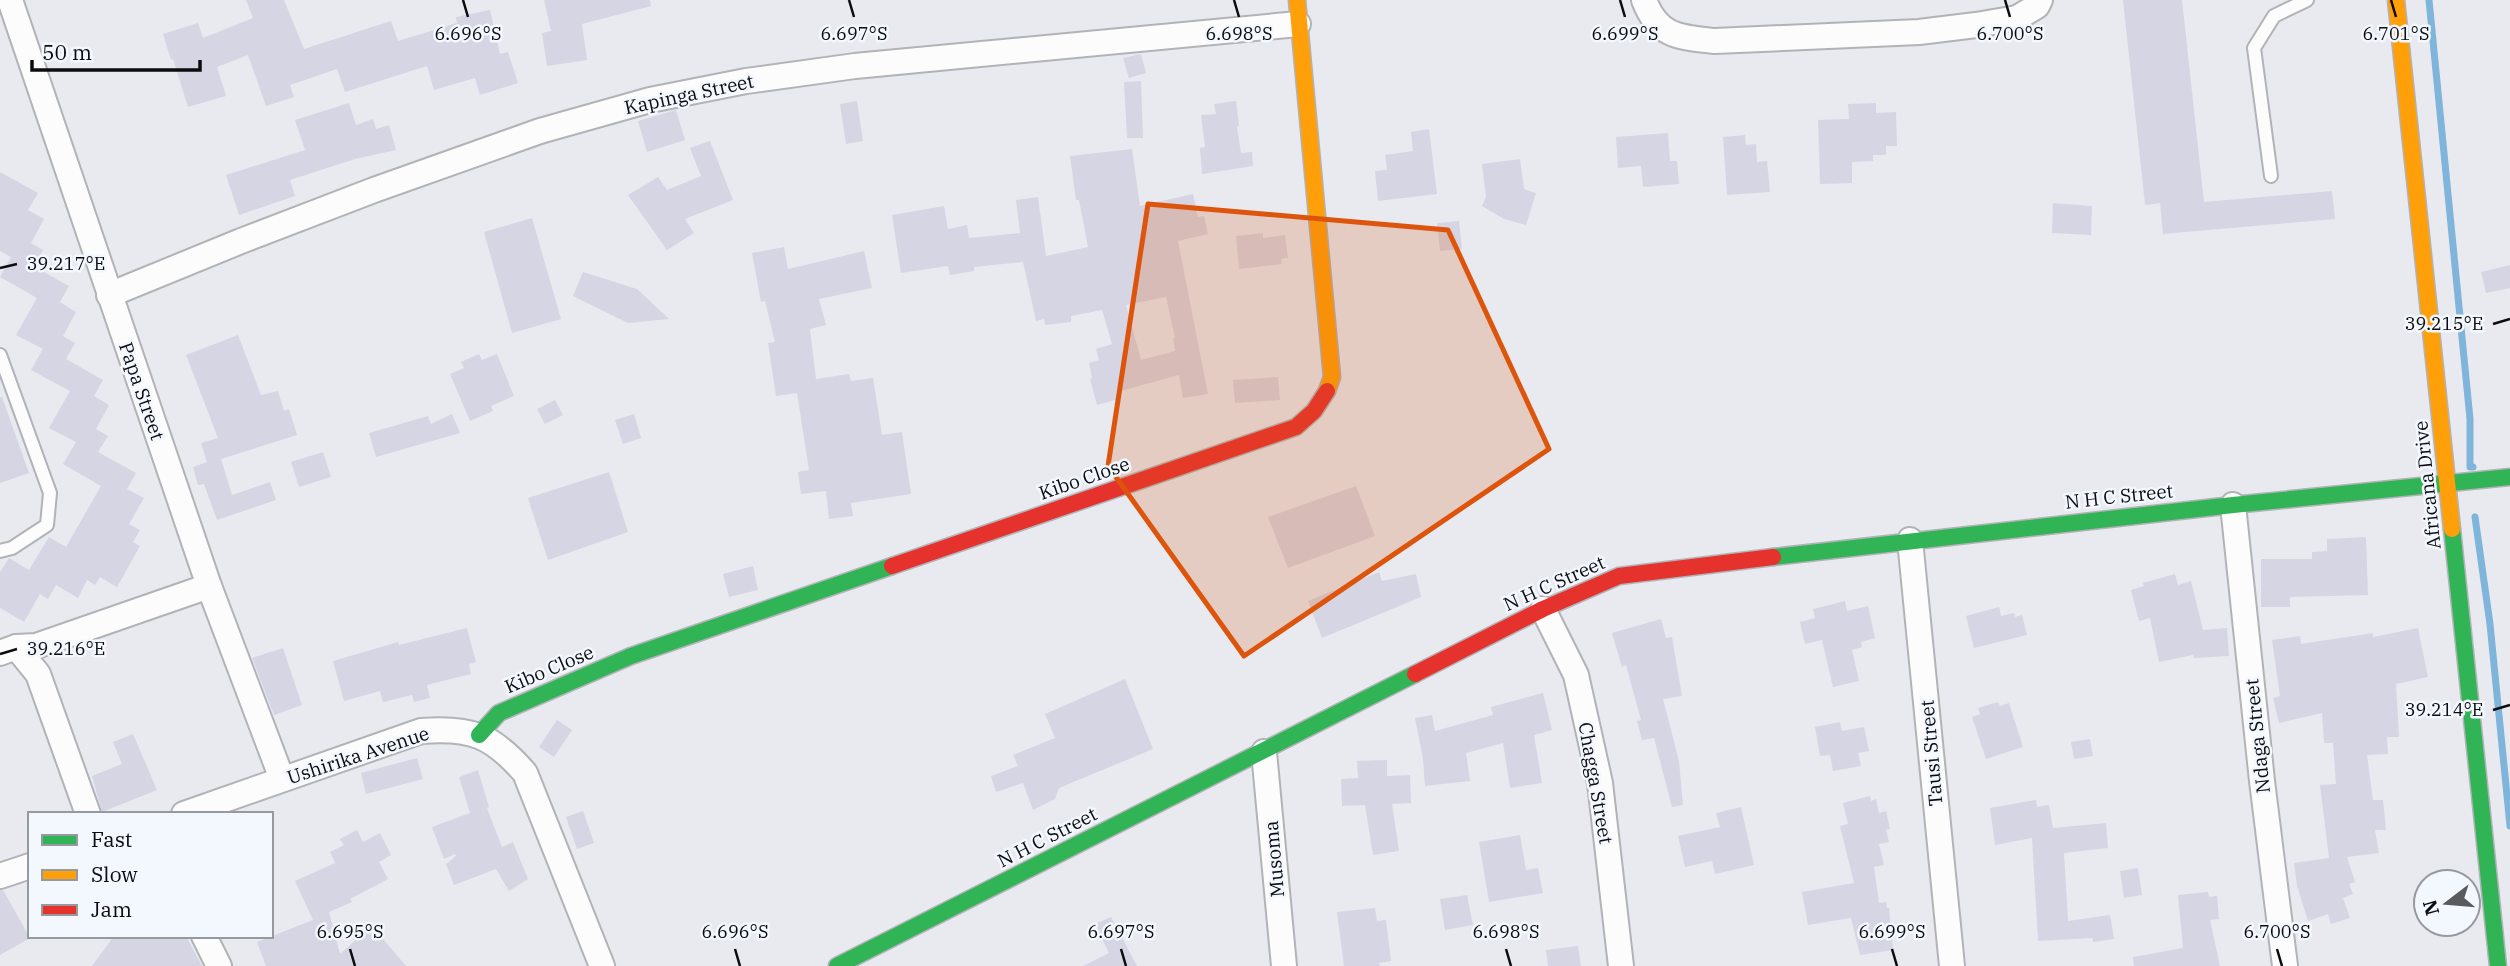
<svg xmlns="http://www.w3.org/2000/svg" width="2510" height="966" font-family="'IBM Plex Serif',serif">
	<style>
		.lines { fill: none; stroke-linecap: round; stroke-linejoin: round }
		.stream { stroke: #7fb5da; stroke-width: 7 }
		.building { fill: #d6d5e3; fill-rule: evenodd }
		.lane-casing { stroke: #b2b3b7; stroke-width: 16 }
		.street-casing { stroke: #b2b3b7; stroke-width: 28 }
		.fast-casing { stroke: #b2b3b7; stroke-width: 19 }
		.slow-casing { stroke: #b2b3b7; stroke-width: 19 }
		.jam-casing { stroke: #b2b3b7; stroke-width: 19 }
		.lane { stroke: #fcfcfd; stroke-width: 12 }
		.street { stroke: #fcfcfd; stroke-width: 24 }
		.fast { stroke: #30b455; stroke-width: 16 }
		.slow { stroke: #ff9f0a; stroke-width: 16 }
		.jam { stroke: #e5322d; stroke-width: 16 }
		.marked { fill: #dd550c; fill-opacity: 0.2; stroke: #dd550c; stroke-width: 5; stroke-linejoin: round }
		.ticks { fill: none; stroke: #0b0c0f; stroke-width: 2.5 }
		.labels { text-anchor: middle; stroke-width: 5; stroke-linejoin: round; paint-order: stroke }
		.street-label { font-size: 19px; fill: #0b0c0f; stroke: #f3f7fe }
		.ticks-label { font-size: 18px; text-anchor: middle; fill: #0b0c0f; stroke: #f3f7fe; stroke-width: 5; stroke-linejoin: round; paint-order: stroke }
	</style>
	<rect width="100%" height="100%" fill="#e8eaf0"/>
	<g class="lines">
		<g class="stream">
			<path d="M2429,0l41,419v48h3"/>
			<path d="M2475,517l15,107 20,202"/>
		</g>
	</g>
	<g class="building">
		<path d="M246,0h38l20,49 87,-28 7,20 59,-18 -1,-6 34,-7 10,44 8,-2 10,31 -38,12 -5,-17 -41,12 -7,-24 -82,26 -8,-23 -47,16 4,12 -28,9 -18,-51 -31,12 9,29 -38,11 -15,-48 -2,1 -8,-26 35,-11 5,15 50,-20z"/>
		<path d="M544,0h106l1,6 -69,18 5,36 -40,6 -5,-33 9,-2z"/>
		<path d="M2123,0h59l22,202 128,-11 3,28 -172,15 -3,-31 -15,2z"/>
		<path d="M1141,54l5,19 -17,5 -6,-20z"/>
		<path d="M1141,81l2,57h-16l-3,-56z"/>
		<path d="M857,101l6,40 -17,3 -6,-40z"/>
		<path d="M1236,101l3,25 -2,1 4,26 11,-1 1,14 -51,8 -2,-26 5,-1 -4,-32 15,-1 -2,-10z"/>
		<path d="M349,103l7,22 17,-6 3,10 13,-4 7,25 -41,9 -65,21 5,16 -56,19 -13,-40 79,-25 -10,-30z"/>
		<path d="M1876,103v10l20,-1 1,34h-11v9h-13v6l-21,1v21l-32,1 -2,-64 31,-1 -1,-15z"/>
		<path d="M676,110l9,30 -38,12 -9,-31z"/>
		<path d="M1429,129l8,65 -59,7 -3,-30 12,-1 -2,-15 28,-4 -2,-19z"/>
		<path d="M1668,133l2,28h7l2,23 -36,3 -2,-21 -23,2 -2,-31z"/>
		<path d="M1745,135l1,10 10,-1 1,18 10,-1 3,31 -43,3 -4,-58z"/>
		<path d="M710,141l23,59 -48,19 9,14 -27,17 -39,-55 30,-18 9,13 34,-14 -11,-28z"/>
		<path d="M1132,149l8,57 53,-12 5,23 6,-1 4,18 -30,7 30,153 -25,4 -4,-23 -62,17 2,7 -22,6 -7,-26 2,-1 -3,-15 10,-3 -3,-11 16,-5 -10,-34 -31,6v6l-26,3 -1,-6 -8,2 -13,-59 -49,5v4l-24,4 -2,-9 -47,7 -9,-58 52,-9 4,23 19,-4 2,13 51,-5 -4,-33 22,-3 8,59 42,-9 -9,-47h-3l-6,-44zM1166,297l9,41h-2l2,13 -34,9 -15,-55z"/>
		<path d="M1520,159l4,30 12,4 -10,32 -22,-6 -22,-13 4,-9 -4,-33z"/>
		<path d="M0,172l38,21 -10,17 16,9 -13,24 12,7 -10,16 36,20 -9,16 16,10 -13,24 12,7 -9,16 37,21 -9,16 15,9 -13,24 12,7 -10,16 38,21 -9,16 17,9 -15,26 11,6 -7,12 7,4 -23,41 -17,-10 -5,8 -8,-5 -9,18 -22,-13 -8,14 -8,-5 -16,28 -24,-14v-36l9,-14 20,12 20,-33 17,10 35,-61 -38,-22 13,-22 -27,-14 21,-37 -39,-21 12,-21 -27,-14 21,-37 -37,-21 11,-20 -11,-6z"/>
		<path d="M2053,203l39,3 -1,29 -39,-2z"/>
		<path d="M532,218l29,101 -49,14 -28,-101z"/>
		<path d="M1459,221l3,28 -22,2 -3,-28z"/>
		<path d="M1263,233v5l22,-3 3,23 -7,1 1,5 -43,5 -3,-33z"/>
		<path d="M784,247l4,22 76,-18 8,37 -53,11 7,26 -16,4 6,50 33,-5 2,7 22,-3 9,57 20,-3 9,62 -60,9 2,13 -24,3 -3,-28 -25,3 -3,-22 11,-2 -12,-77 -21,3 -8,-53 7,-1 -10,-41 -4,1 -9,-49z"/>
		<path d="M2510,265v23l-24,5 -5,-21z"/>
		<path d="M583,272l54,17 32,30 -41,4 -55,-27z"/>
		<path d="M238,335l23,60 17,-4 6,20 5,-2 8,26 -76,24 11,36 38,-13 6,18 -59,20 -13,-36 -6,1 -5,-18 14,-5 -6,-19 17,-5 -32,-83z"/>
		<path d="M479,354l3,6 15,-6 17,42 -23,10 2,5 -23,10 -20,-47 14,-6 -3,-6z"/>
		<path d="M1278,377l2,23 -45,3 -2,-23z"/>
		<path d="M0,397h2l27,76 -29,10z"/>
		<path d="M555,400l8,15 -18,9 -8,-15z"/>
		<path d="M452,414l8,19 -84,24 -7,-24 59,-17 3,8z"/>
		<path d="M634,414l7,24 -18,6 -8,-24z"/>
		<path d="M323,452l8,25 -32,10 -8,-25z"/>
		<path d="M609,472l19,60 -80,28 -20,-62z"/>
		<path d="M1356,486l19,50 -87,32 -20,-51z"/>
		<path d="M2366,537l2,58 -78,2v10h-29v-48h51v-7l15,-1v-12z"/>
		<path d="M753,566l5,24 -29,7 -6,-23z"/>
		<path d="M1379,572l3,9 34,-7 5,23 -99,41 -14,-37z"/>
		<path d="M2175,574l3,11 13,-4 12,49 24,-2 2,28 -35,2 -1,-3 -34,7 -9,-44 -11,3 -8,-31 13,-4 -1,-3z"/>
		<path d="M1845,601l2,10 21,-5 7,32 -14,4 1,5 -10,3 7,31 -26,6 -11,-47 -17,4 -5,-22 15,-4 -2,-9z"/>
		<path d="M1999,607l2,9 13,-3 1,4 7,-2 5,20 -53,13 -8,-32z"/>
		<path d="M1661,619l5,19 6,-1 10,59 -19,3 16,62 4,44 -11,2 -18,-69 -12,2 -5,-19 4,-1 -15,-55 -4,2 -10,-34z"/>
		<path d="M467,628l9,34 -7,2 2,10 -44,11 3,13 -16,4 -2,-7 -29,7 -3,-11 -36,10 -11,-40 65,-19 1,3z"/>
		<path d="M2418,628l10,49 -32,7 3,53h-12l1,17 -21,1 6,45h10l3,30h-11l4,23 -32,4 8,25 -6,2 4,10 -10,4 7,20 -19,6 -3,-10 -20,7 -11,-35 -3,-23 35,-5 -9,-73 16,-1 -3,-41h-9l-2,-30 -43,10 -6,-25 7,-2 -8,-56 28,-4 1,8 72,-11v4z"/>
		<path d="M283,648l19,57 -28,10 -22,-57z"/>
		<path d="M1125,679l28,70 -94,39 -4,11 -22,11 -10,-27 -27,9 -5,-16 27,-10 -5,-11 42,-17 -10,-24z"/>
		<path d="M1543,693l9,37 -18,5 8,48 -32,5 -7,-45 -37,10 4,28 -45,5 -2,-27 -8,-41 17,-3 3,16 58,-16 -2,-8z"/>
		<path d="M1998,702l2,4 9,-3 14,44 -37,12 -14,-42 8,-3 -2,-6z"/>
		<path d="M557,720l15,10 -18,27 -15,-10z"/>
		<path d="M1840,722l2,9 22,-4 5,24 -11,2 3,13 -28,5 -3,-16 -10,1 -5,-29z"/>
		<path d="M133,734l24,56 -55,22 -10,-36 30,-12 -9,-22z"/>
		<path d="M2090,739l3,17 -19,3 -3,-17z"/>
		<path d="M417,758l6,21 -57,15 -5,-21z"/>
		<path d="M1387,760v16l23,-1 1,28 -19,1 7,47 -26,4 -8,-50 -23,1 -1,-27 17,-1 -1,-17z"/>
		<path d="M478,770l11,37 -2,1 15,39 11,-5 15,37 -19,12 -13,-22 -42,16 -8,-21 10,-8 -1,-2 -11,5 -12,-32 38,-14 -11,-36z"/>
		<path d="M1870,796l1,5 5,-2 3,14 7,-2 4,18 -4,1 3,12 -10,2 5,21 -10,2 5,36 7,-1 1,6h2l4,42 -33,5 -9,-37 -43,7 -6,-33 52,-9 -14,-57 8,-2 -5,-21z"/>
		<path d="M2036,800l1,7 12,-2 4,23 53,-5 2,25 -44,5 4,68 42,-6 4,24 -21,3v-4l-55,3 -6,-103 -37,7 -5,-37z"/>
		<path d="M1741,807l13,58 -39,9 -3,-13 -27,6 -7,-31 42,-9 -4,-14z"/>
		<path d="M583,811l11,32 -17,6 -11,-32z"/>
		<path d="M357,830l6,12 17,-9 11,22 -12,7 9,17 -38,20 2,3 -23,10 11,42 32,-28 34,40h-140l-9,-24 56,-22 -18,-39 40,-18 -5,-11 14,-7 -4,-6z"/>
		<path d="M1520,835l6,35 12,-2 5,25 -54,9 -10,-60z"/>
		<path d="M2138,868l4,27 -18,3 -4,-27z"/>
		<path d="M0,890h3l27,48 -30,17z"/>
		<path d="M2208,892l1,5 8,-1 2,23 -9,1 10,46h-86l-1,-9 50,-9 -5,-53z"/>
		<path d="M1467,895l6,30 -28,5 -5,-31z"/>
		<path d="M1375,908l2,13 9,-1 5,41 -12,2 1,3h-36l-7,-54z"/>
		<path d="M1111,917l26,49h-54l26,-13 -14,-29z"/>
		<path d="M114,936h72l16,30h-110z"/>
		<path d="M1578,946l3,20h-33l-2,-16z"/>
	</g>
	<g class="lines">
		<defs>
			<g id="lane">
				<path d="M2271,176l-17,-128 20,-32 33,-16"/>
				<path d="M0,355l50,138 -3,32 -35,23 -12,3"/>
			</g>
			<g id="street">
				<path d="M10,0l199,586 73,193"/>
				<path d="M1644,0c14,37 35,37 71,41l204,-9 57,-7 41,-7 20,-12 3,-6"/>
				<path d="M109,295l132,-54 133,-51 166,-59 110,-31 96,-19 109,-15 443,-42"/>
				<path d="M2233,505l29,276 23,185"/>
				<path d="M1910,540l42,426"/>
				<path d="M1543,609l33,66 24,108 21,183"/>
				<path d="M16,647l22,27 50,140"/>
				<path d="M0,653l16,-6 20,-1 173,-60"/>
				<path d="M1264,752l20,214"/>
				<path d="M184,814l237,-83c50,-4 71,4 104,42l77,193"/>
				<path d="M0,876l30,-10"/>
				<path d="M204,936l15,30"/>
			</g>
			<g id="fast">
				<path d="M2452,529l46,437"/>
				<path d="M1773,557l460,-52 277,-28"/>
				<path d="M479,735l20,-22 132,-57 261,-90"/>
				<path d="M837,966l578,-292"/>
			</g>
			<g id="slow">
				<path d="M1297,0l35,377 -5,14"/>
				<path d="M2396,0l56,529"/>
			</g>
			<g id="jam">
				<path d="M892,566l404,-139 18,-16 13,-20"/>
				<path d="M1415,674l128,-65 76,-33 154,-19"/>
			</g>
		</defs>
		<use href="#lane" class="lane-casing"/>
		<use href="#street" class="street-casing"/>
		<use href="#fast" class="fast-casing"/>
		<use href="#slow" class="slow-casing"/>
		<use href="#jam" class="jam-casing"/>
		<use href="#lane" class="lane"/>
		<use href="#street" class="street"/>
		<use href="#fast" class="fast"/>
		<use href="#slow" class="slow"/>
		<use href="#jam" class="jam"/>
	</g>
	<path class="marked" d="M1148,204l300,26 101,219 -305,207 -136,-190z"/>
	<path class="ticks" d="M463,0l5,17M849,0l5,17M1234,0l5,17M1620,0l5,17M2005,0l5,17M2391,0l5,17M0,268l17,-4M2493,324l17,-5M0,654l17,-5M2493,710l17,-5M350,949l5,17M735,949l5,17M1121,949l5,17M1506,949l5,17M1892,949l5,17M2277,949l5,17"/>
	<g class="labels">
		<g class="street-label">
			<text transform="translate(689 94) rotate(-12)" y="7">Kapinga Street</text>
			<text transform="translate(142 391) rotate(71)" y="7">Papa Street</text>
			<text transform="translate(1084 478) rotate(-19)" y="7">Kibo Close</text>
			<text transform="translate(2427 485) rotate(-96)" y="7">Africana Drive</text>
			<text transform="translate(2119 496) rotate(-6)" y="7">N H C Street</text>
			<text transform="translate(1554 583) rotate(-24)" y="7">N H C Street</text>
			<text transform="translate(549 669) rotate(-23)" y="7">Kibo Close</text>
			<text transform="translate(2257 736) rotate(-96)" y="7">Ndaga Street</text>
			<text transform="translate(1931 753) rotate(-95)" y="7">Tausi Street</text>
			<text transform="translate(358 755) rotate(-18)" y="7">Ushirika Avenue</text>
			<text transform="translate(1596 783) rotate(80)" y="7">Chagga Street</text>
			<text transform="translate(1047 837) rotate(-27)" y="7">N H C Street</text>
			<text transform="translate(1274 859) rotate(-95)" y="7">Musoma</text>
		</g>
	</g>
	<g class="ticks-label">
		<text x="468" y="40">6.696°S</text>
		<text x="854" y="40">6.697°S</text>
		<text x="1239" y="40">6.698°S</text>
		<text x="1625" y="40">6.699°S</text>
		<text x="2010" y="40">6.700°S</text>
		<text x="2396" y="40">6.701°S</text>
		<text x="66" y="270">39.217°E</text>
		<text x="2444" y="330">39.215°E</text>
		<text x="66" y="655">39.216°E</text>
		<text x="2444" y="716">39.214°E</text>
		<text x="350" y="938">6.695°S</text>
		<text x="735" y="938">6.696°S</text>
		<text x="1121" y="938">6.697°S</text>
		<text x="1506" y="938">6.698°S</text>
		<text x="1892" y="938">6.699°S</text>
		<text x="2277" y="938">6.700°S</text>
	</g>
	<rect x="28" y="812" width="245" height="126" fill="#f3f7fe" stroke="#96999e" stroke-width="2"/>
	<rect x="42" y="835" width="35" height="10" fill="#30b455" stroke="#96999e" stroke-width="2"/>
	<text x="91" y="847" font-size="21" fill="#0b0c0f">Fast</text>
	<rect x="42" y="870" width="35" height="10" fill="#ff9f0a" stroke="#96999e" stroke-width="2"/>
	<text x="91" y="882" font-size="21" fill="#0b0c0f">Slow</text>
	<rect x="42" y="905" width="35" height="10" fill="#e5322d" stroke="#96999e" stroke-width="2"/>
	<text x="91" y="917" font-size="21" fill="#0b0c0f">Jam</text>
	<g transform="translate(2447 903) rotate(254)"><circle r="33" fill="#f3f7fe" stroke="#96999e" stroke-width="2"/>
	<path d="M0-5L12 26L0 18L-12 26Z" fill="#585a5e"/>
	<text y="-10" font-size="19" font-weight="bold" text-anchor="middle" fill="#0b0c0f">N</text>
	</g>
	<path d="M32 60v10h168v-10" fill="none" stroke="#0b0c0f" stroke-width="3.5"/>
	<text x="42" y="60" font-size="21" fill="#0b0c0f" stroke="#f3f7fe" stroke-width="5" paint-order="stroke">50 m</text>
</svg>
